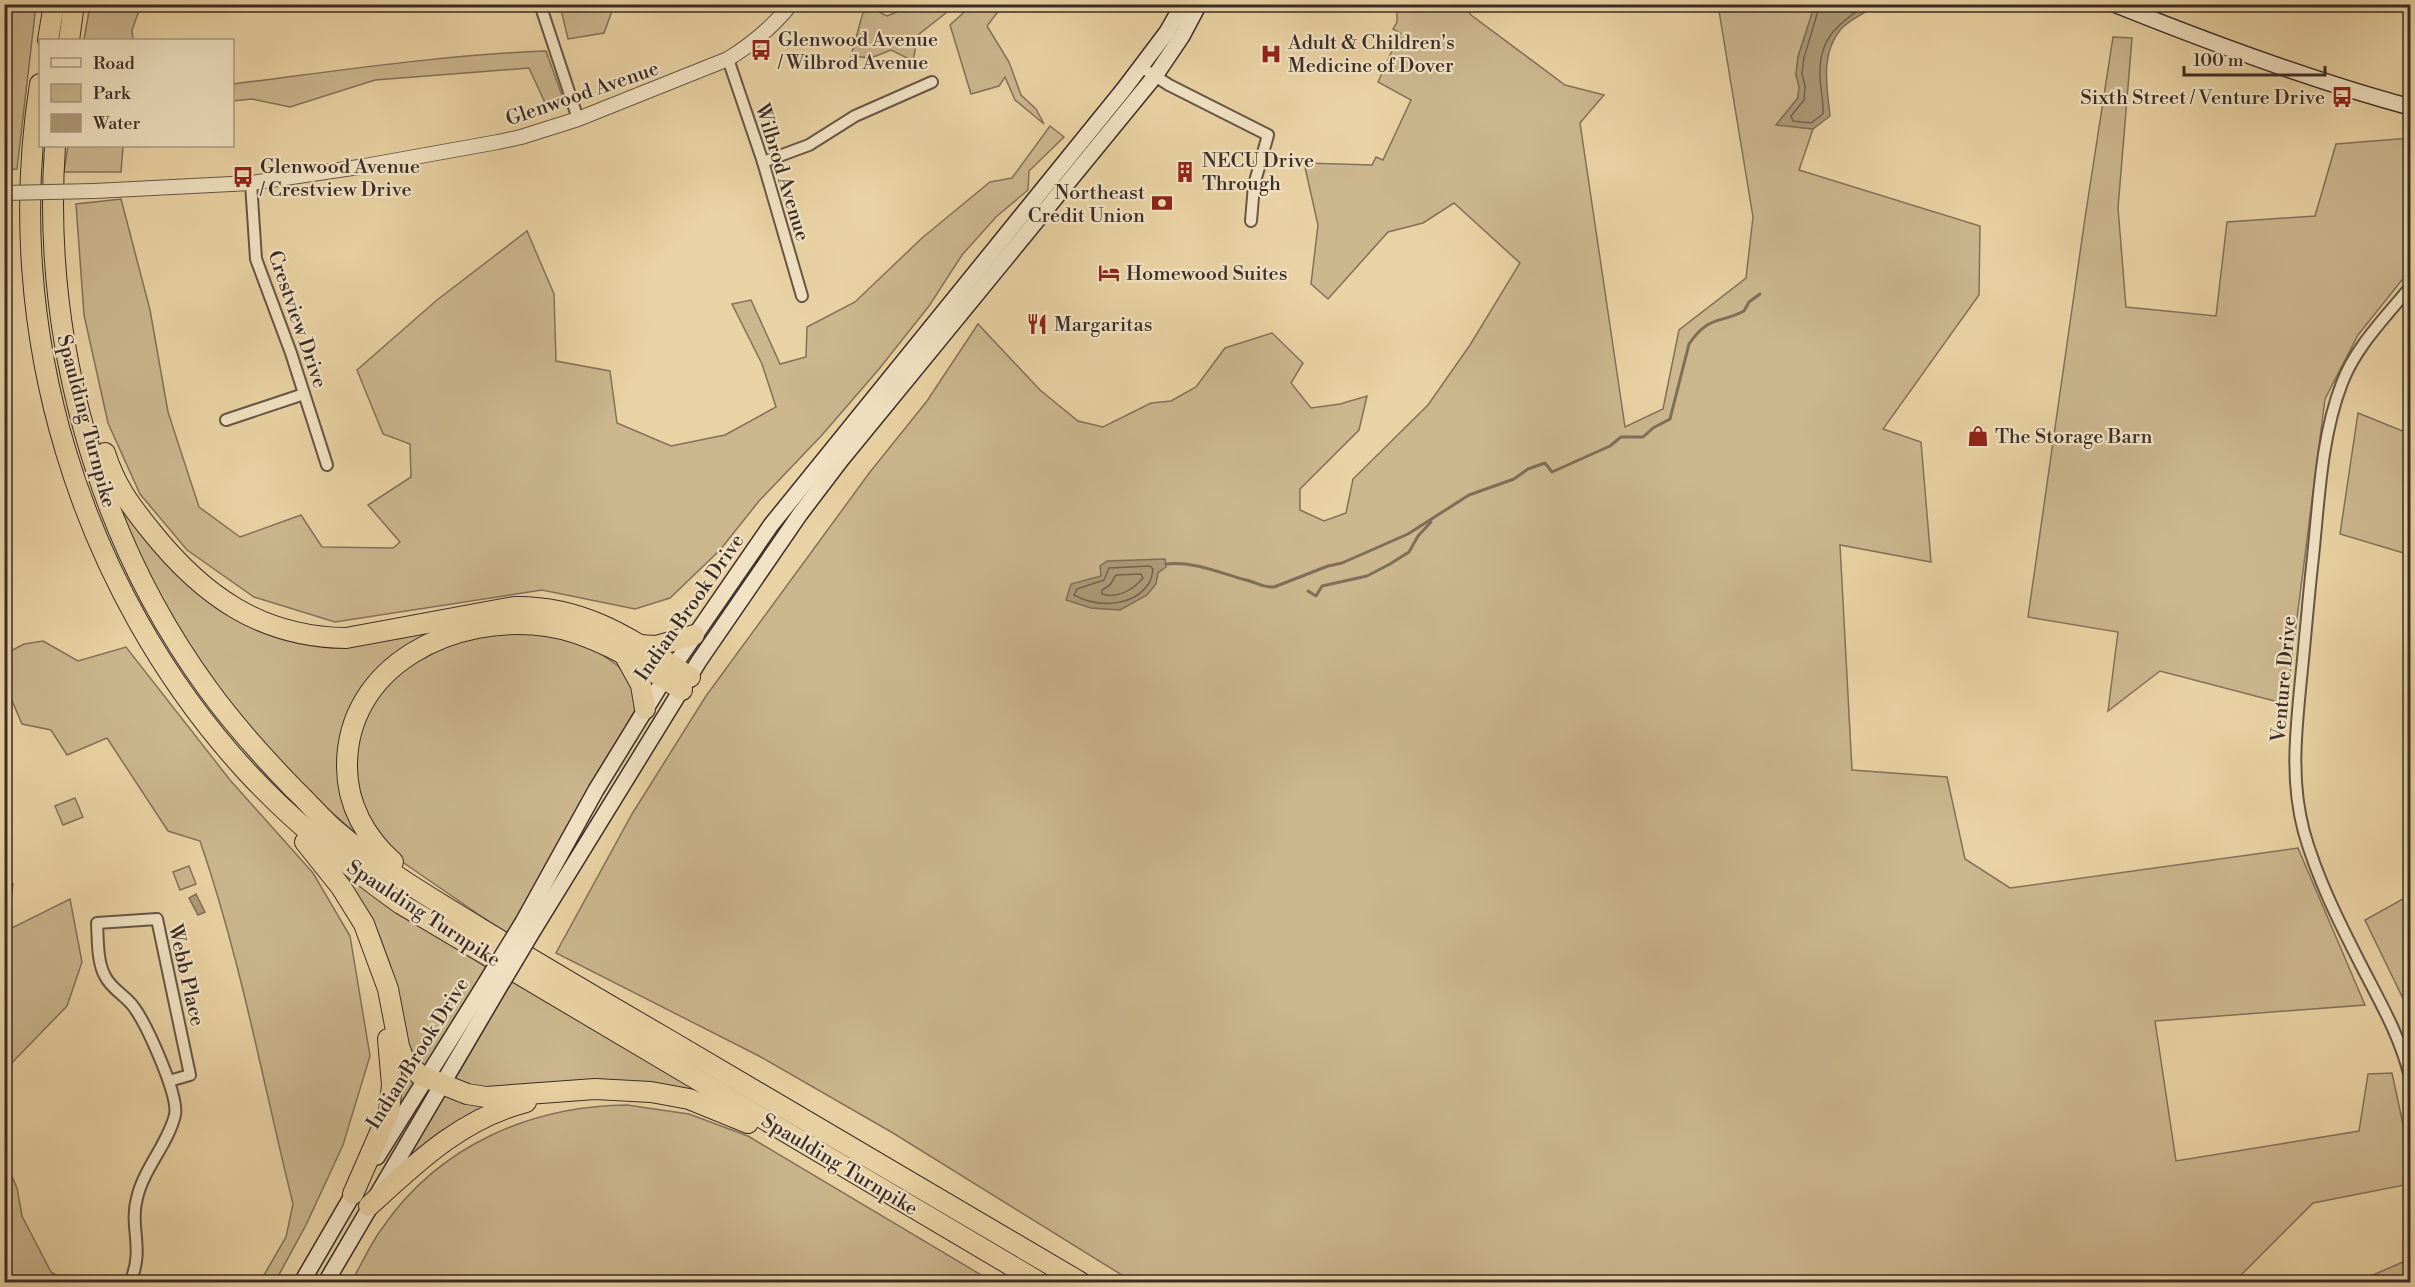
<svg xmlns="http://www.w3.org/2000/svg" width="2415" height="1287" font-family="'Libre Bodoni',serif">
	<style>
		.green { fill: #cbb68e; stroke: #82715a; stroke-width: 1.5 }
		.water { fill: #ae9a79; stroke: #806e58; stroke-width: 1.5 }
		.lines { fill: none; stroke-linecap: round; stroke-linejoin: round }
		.shore { stroke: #746350; stroke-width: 1.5 }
		.stream { stroke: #806e58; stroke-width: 3 }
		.minor-casing { stroke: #665646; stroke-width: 14 }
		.tertiary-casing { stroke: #665646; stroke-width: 16 }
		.secondary-casing { stroke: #3a2c27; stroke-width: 18 }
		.motorway-casing { stroke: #3a2c27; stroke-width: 22 }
		.minor { stroke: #f1e2c3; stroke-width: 10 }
		.tertiary { stroke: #f1e2c3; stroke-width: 14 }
		.secondary { stroke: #f1e2c3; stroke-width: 15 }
		.motorway { stroke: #e9d2a3; stroke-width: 20 }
		.tertiary-bridge-casing { stroke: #665646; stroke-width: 16; stroke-linecap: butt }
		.secondary-bridge-casing { stroke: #3a2c27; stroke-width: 18; stroke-linecap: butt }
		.tertiary-bridge { stroke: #f1e2c3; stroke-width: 14 }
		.secondary-bridge { stroke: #f1e2c3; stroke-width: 15 }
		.labels { text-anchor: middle; stroke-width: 4.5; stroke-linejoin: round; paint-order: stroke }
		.poi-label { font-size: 20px; fill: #3a2c27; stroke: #f1e2c3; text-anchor: start }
		.street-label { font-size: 20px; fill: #3a2c27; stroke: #f1e2c3 }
	</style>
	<rect width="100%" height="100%" fill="#e9d2a3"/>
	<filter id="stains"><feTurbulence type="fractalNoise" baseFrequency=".00333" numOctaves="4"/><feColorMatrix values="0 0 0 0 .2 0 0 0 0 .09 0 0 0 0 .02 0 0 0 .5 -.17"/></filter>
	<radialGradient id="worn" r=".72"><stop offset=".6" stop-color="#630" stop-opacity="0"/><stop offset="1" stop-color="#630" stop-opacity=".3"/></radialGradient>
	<g class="green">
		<path d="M5,4l31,1 -19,164 -12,1z"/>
		<path d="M90,5h51l-9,25 1,10h-49z"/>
		<path d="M560,5v-1l69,1 -17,6 -8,22 -36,6z"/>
		<path d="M865,5l22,11 15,-6 6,-5h48l-38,30 -5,26 -22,-11 -20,8 -20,-2z"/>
		<path d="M972,5h31l-16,21 22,36 12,33 15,14 8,15 -29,-24 -10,-23 -6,9 -28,8 -21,-69z"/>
		<path d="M1386,5h79l6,10 94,70 39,10 -24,28 45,304 38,-18 16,-79 67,-52 7,-61 -35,-212h97l-17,52 -2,18 3,11 -1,12 -21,26 36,5 -14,41 181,56 -1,69 -96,134 38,13 10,120 -91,-17 12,225 95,7 18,82 45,29 288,-40 67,157 -210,16 21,140 183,-30 9,-57 24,-1 18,84v27l-97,19 -79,79h-1101l-240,-149 -134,-77 -203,-103 76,-139 74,-118 164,-224 57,-71 51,-77 62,66 38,31 25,6 48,-24 20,-2 25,-14 29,-39 47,-15 31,30 -12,20 20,25 29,-4 27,-8 -8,34 -59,59v21l24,11 22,-8 7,-34 75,-74 42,-60 50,-82 -66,-60 -31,20 -35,9 -60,67 -17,-15 7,-59 -14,-62 68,2 4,-8 7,3 28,-60 -33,-18 22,-49 -7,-4 4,-7v-12z"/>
		<path d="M2113,37l19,1 -14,170 8,99 90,9 11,-94 88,-6 21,-72 74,-6v132l-52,65 -33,64 -39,305 -126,-33 -52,40 10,-79 -90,-15 57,-399z"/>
		<path d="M546,51l18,50 -17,6 -18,-39 -154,12 -85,27 -38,-8 -19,2v-17c104,-13 208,-29 313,-33z"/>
		<path d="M1050,126l14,11 -35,34 -1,19 -32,27 -34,38 -33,51 -50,63 -57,66 -63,66 -39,49 -50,48 -35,11 -93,-19 -207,32 -81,-25 -67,-47 -47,-56 -32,-71 -24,-108 -8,-111 45,-5 29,111 18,102 31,95 41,30 61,-22 21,32 71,1 7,-6 -32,-37 43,-28 -1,-33 -27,-10 -26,-64 80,-70 90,-69 27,63 2,67 54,10 7,52 54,23 54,-11 51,-28 -14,-43 -30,-60 19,-4 29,64 26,-7 1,-30 48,-25 67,-64 68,-56 22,-4z"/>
		<path d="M68,146h55l-2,26h-57z"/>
		<path d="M2358,413l52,21v121l-70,-21z"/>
		<path d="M108,481l58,81 133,75 184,-18 118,18 -146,-8 -100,82 4,125 -65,-56 -43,-47 -89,-125z"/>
		<path d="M512,631l54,7 31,13 21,15 17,19 3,20 -131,229 -119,-82 -35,-65 5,-64 36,-50 56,-31z"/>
		<path d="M43,641l35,20 48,-14 104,133 83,93 37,63 20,120 -27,89 -37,80 -31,57h-15l26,-45 7,-33c-30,-121 -52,-244 -93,-363l-32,-10 -61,-93 -40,17 -16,-25 -29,-6 -17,-40v-30l19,-10z"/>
		<path d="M75,798l8,19 -20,8 -8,-19z"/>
		<path d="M189,866l7,18 -16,6 -7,-18z"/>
		<path d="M346,875l52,37 88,55 -60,102 -17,-17 -19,-87 -10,-28 -6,-13 -32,-45z"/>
		<path d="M5,876l8,8 -7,47 64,-32 12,63 -15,44 -62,64z"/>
		<path d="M2410,895v118l-45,-93z"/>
		<path d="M512,981l196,116 -229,-5 -24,-13z"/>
		<path d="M399,1068l18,14 -19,33z"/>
		<path d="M444,1093l60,8 -101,64z"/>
		<path d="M627,1105l62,9 59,22 245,146h-642c11,-18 19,-38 32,-55 56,-81 147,-121 244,-122z"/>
		<path d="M4,1158l13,30 5,28 29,56 17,10h-63z"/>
		<path d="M2410,1259v23h-51v-1z"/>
	</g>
	<g class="water">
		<path d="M1815,4l61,1c-10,8 -26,14 -35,24 -21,25 -14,57 -11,87l-17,13 -37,-4 22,-27 1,-12 -3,-11 2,-18z"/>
		<path d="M1165,559l1,8 -8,6 -2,11 -9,11 -27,15 -29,-2 -25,-8 5,-16 30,-8 -1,-10 7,-5z"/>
		<path d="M196,894l9,18 -7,3 -9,-17z"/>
	</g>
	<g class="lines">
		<g class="shore">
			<path d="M1820,4l-16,54 -2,16 3,12 -1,14 -13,16 2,5 18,2 12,-9c1,-15 -4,-29 -3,-43 0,-35 21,-49 47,-67"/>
			<path d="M1150,566l3,3c-1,4 -1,10 -4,14 -15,24 -52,25 -75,12l3,-6 27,-9 5,-12z"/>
			<path d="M1141,574l2,4c-10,12 -26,21 -41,16v-4l8,-5 6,-10z"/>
		</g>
		<g class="stream">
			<path d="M1166,564c28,-3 54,9 80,16 10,2 17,8 28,7l54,-21 14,-3 66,-29 61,-39 45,-16 14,-10 17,-6 7,9 58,-26 11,-9h22l10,-9 17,-9 19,-75c20,-29 30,-20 55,-33l5,-9 11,-8"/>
			<path d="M1308,591l8,5 6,-10 45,-10 23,-12 19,-12 9,-16 13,-14"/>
		</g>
		<defs>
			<g id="minor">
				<path d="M540,4l38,115"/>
				<path d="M728,59l35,103 39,134"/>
				<path d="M1141,67l28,18 99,50 -14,50 -3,36"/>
				<path d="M763,162l46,-17 46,-29 77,-34"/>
				<path d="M251,183l5,76 35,94 36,112"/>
				<path d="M2410,287c-24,30 -54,59 -68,96 -22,57 -23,122 -30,183 -4,37 -7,75 -11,113 -5,52 -11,101 3,153 13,46 35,90 57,133 19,37 39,71 49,112"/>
				<path d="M226,420l78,-26"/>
				<path d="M130,1282c15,-33 -1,-54 7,-84 7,-30 31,-54 38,-83 4,-20 -29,-92 -42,-109 -8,-11 -22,-17 -28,-30 -8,-14 -7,-37 -8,-53l60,-4 33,156 -21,6"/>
			</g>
			<path id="tertiary" d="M94,191l157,-8 108,-16 139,-25 23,-5 57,-18 150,-60c24,-15 45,-32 63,-55"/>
			<g id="secondary">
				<path d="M2114,4c97,39 196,76 296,103"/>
				<path d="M523,922l73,-132 62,-101 113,-164 353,-436 43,-57 16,-28"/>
				<path d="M534,929l165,-268 101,-147 41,-54 314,-384 27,-40 17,-32"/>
				<path d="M377,1157l108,-173"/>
				<path d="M302,1282l57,-98"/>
				<path d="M326,1282l171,-291"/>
			</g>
			<g id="motorway">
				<path d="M48,40l6,-36"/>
				<path d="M69,40l5,-36"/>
				<path d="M40,84c-39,246 39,504 206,687 47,51 99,93 155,133l638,378"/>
				<path d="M55,146c-13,190 40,388 153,543 26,36 56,69 86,100 14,13 26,28 41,41 43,37 94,67 143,97 61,37 122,73 184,109 139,82 279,164 418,246"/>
				<path d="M105,453c10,32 25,52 46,78 52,65 110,106 195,107l168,-31c72,-1 117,32 176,70"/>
				<path d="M638,645l18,1 38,-11"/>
				<path d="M625,656l16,29 4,24"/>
				<path d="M305,842l36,45 23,37 24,65 11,57 5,14 16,15 47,19 19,3 109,-8 56,3 38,7 59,24"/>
				<path d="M393,862c-27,-24 -46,-57 -46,-95 -1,-103 109,-154 200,-141 49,7 94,38 135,64"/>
				<path d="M353,1194l36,-82 3,-27 -4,-46"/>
				<path d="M369,1206c48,-44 92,-87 157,-104"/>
			</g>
		</defs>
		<use href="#minor" class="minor-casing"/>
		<use href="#tertiary" class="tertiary-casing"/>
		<use href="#secondary" class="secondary-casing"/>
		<use href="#motorway" class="motorway-casing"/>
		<use href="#minor" class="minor"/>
		<use href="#tertiary" class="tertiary"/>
		<use href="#secondary" class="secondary"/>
		<use href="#motorway" class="motorway"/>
		<defs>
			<path id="tertiary-bridge" d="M4,193l90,-2"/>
			<g id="secondary-bridge">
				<path d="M485,984l38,-62"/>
				<path d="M497,991l37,-62"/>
			</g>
		</defs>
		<use href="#tertiary-bridge" class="tertiary-bridge-casing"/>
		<use href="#secondary-bridge" class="secondary-bridge-casing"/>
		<use href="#tertiary-bridge" class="tertiary-bridge"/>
		<use href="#secondary-bridge" class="secondary-bridge"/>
	</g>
	<defs>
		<symbol id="bus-bare" viewBox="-9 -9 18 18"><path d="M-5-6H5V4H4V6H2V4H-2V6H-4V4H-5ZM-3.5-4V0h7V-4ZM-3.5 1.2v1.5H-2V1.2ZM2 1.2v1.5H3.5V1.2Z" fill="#8f2418" stroke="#f1e2c3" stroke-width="2.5" paint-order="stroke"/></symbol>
		<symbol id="hospital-bare" viewBox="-9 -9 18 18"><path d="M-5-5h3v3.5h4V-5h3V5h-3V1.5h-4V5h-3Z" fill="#8f2418" stroke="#f1e2c3" stroke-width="2.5" paint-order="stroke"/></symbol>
		<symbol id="building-bare" viewBox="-9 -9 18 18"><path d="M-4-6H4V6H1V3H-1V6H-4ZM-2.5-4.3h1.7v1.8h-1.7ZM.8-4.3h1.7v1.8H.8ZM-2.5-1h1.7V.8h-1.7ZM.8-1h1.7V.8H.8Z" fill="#8f2418" stroke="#f1e2c3" stroke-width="2.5" paint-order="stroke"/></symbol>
		<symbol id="bank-bare" viewBox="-9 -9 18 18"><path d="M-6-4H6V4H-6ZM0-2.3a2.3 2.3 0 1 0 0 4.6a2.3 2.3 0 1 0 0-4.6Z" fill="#8f2418" stroke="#f1e2c3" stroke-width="2.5" paint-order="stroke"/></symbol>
		<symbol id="hotel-bare" viewBox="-9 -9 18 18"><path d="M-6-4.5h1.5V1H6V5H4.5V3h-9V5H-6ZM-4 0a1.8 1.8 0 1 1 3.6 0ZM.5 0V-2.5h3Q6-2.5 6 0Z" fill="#8f2418" stroke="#f1e2c3" stroke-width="2.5" paint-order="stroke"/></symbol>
		<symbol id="restaurant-bare" viewBox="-9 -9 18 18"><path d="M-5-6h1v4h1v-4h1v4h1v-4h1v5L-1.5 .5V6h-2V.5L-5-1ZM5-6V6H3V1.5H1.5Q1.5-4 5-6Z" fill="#8f2418" stroke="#f1e2c3" stroke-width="2.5" paint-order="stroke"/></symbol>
		<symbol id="shop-bare" viewBox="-9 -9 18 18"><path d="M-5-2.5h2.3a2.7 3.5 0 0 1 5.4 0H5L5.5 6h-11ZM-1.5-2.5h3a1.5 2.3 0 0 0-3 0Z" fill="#8f2418" stroke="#f1e2c3" stroke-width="2.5" paint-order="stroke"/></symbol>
	</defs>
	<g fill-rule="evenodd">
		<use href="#bus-bare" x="746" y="35" width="30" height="30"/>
		<use href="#hospital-bare" x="1256" y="39" width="30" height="30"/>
		<use href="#bus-bare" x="2327" y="82" width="30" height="30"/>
		<use href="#building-bare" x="1170" y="157" width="30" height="30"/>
		<use href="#bus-bare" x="228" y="162" width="30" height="30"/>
		<use href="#bank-bare" x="1147" y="188" width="30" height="30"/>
		<use href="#hotel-bare" x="1094" y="258" width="30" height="30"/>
		<use href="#restaurant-bare" x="1022" y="309" width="30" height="30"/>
		<use href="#shop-bare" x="1963" y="421" width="30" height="30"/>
	</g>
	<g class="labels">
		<g class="poi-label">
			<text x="778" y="46">Glenwood Avenue<tspan x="778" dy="23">/ Wilbrod Avenue</tspan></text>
			<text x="1288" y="49">Adult &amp; Children's<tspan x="1288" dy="23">Medicine of Dover</tspan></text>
			<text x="2325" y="104" text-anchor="end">Sixth Street / Venture Drive</text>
			<text x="1202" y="167">NECU Drive<tspan x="1202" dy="23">Through</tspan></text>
			<text x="260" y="173">Glenwood Avenue<tspan x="260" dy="23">/ Crestview Drive</tspan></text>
			<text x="1145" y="199" text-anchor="end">Northeast<tspan x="1145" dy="23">Credit Union</tspan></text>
			<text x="1126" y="280">Homewood Suites</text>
			<text x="1054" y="331">Margaritas</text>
			<text x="1995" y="443">The Storage Barn</text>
		</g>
		<g class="street-label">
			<text transform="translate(582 93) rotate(-19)" y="7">Glenwood Avenue</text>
			<text transform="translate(783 172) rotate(73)" y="7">Wilbrod Avenue</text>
			<text transform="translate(298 319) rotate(71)" y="7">Crestview Drive</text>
			<text transform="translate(87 421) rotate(75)" y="7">Spaulding Turnpike</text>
			<text transform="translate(689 607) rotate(-55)" y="7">Indian Brook Drive</text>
			<text transform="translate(2283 679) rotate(-85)" y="7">Venture Drive</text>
			<text transform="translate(424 913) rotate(33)" y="7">Spaulding Turnpike</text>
			<text transform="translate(187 975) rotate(77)" y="7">Webb Place</text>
			<text transform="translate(417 1053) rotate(-58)" y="7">Indian Brook Drive</text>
			<text transform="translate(840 1164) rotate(31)" y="7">Spaulding Turnpike</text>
		</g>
	</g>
	<rect width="2415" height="1287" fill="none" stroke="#e9d2a3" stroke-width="24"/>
	<rect x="6" y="6" width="2403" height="1275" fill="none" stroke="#3a2c27" stroke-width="3"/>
	<rect x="12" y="12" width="2391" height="1263" fill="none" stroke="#3a2c27" stroke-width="1.5"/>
	<rect x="39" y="39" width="195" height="108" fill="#f1e2c3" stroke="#a89985" stroke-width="1.5"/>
	<rect x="51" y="58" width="30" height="9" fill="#f1e2c3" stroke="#a89985" stroke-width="1.5"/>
	<text x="93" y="69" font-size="18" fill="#3a2c27">Road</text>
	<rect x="51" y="84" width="30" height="18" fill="#cbb68e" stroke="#a89985" stroke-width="1.5"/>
	<text x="93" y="99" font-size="18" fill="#3a2c27">Park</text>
	<rect x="51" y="114" width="30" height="18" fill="#ae9a79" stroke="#a89985" stroke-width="1.5"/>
	<text x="93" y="129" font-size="18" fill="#3a2c27">Water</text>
	<path d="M2184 66v9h141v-9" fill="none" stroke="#3a2c27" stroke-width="3"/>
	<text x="2193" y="66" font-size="18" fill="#3a2c27" stroke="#f1e2c3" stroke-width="4.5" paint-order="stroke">100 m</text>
	<rect width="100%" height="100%" filter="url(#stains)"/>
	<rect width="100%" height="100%" fill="url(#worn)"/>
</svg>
